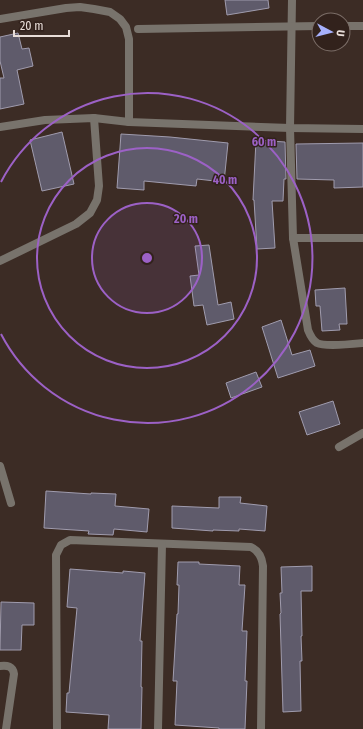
<svg xmlns="http://www.w3.org/2000/svg" width="363" height="729" font-family="'Fira Sans Condensed',sans-serif">
	<style>
		.building { fill: #5f5b6b; stroke: #a09cae }
		.lines { fill: none; stroke-linecap: round; stroke-linejoin: round }
		.minor { stroke: #78736c; stroke-width: 8 }
		.ring { fill: none; stroke: #9c61c6; stroke-width: 2 }
		.centre { fill: #9c61c6; stroke: #32221c; stroke-width: 2 }
		.ring-label { font-size: 12px; text-anchor: middle; font-weight: bold; fill: #9c61c6; stroke: #32221c; stroke-width: 3; stroke-linejoin: round; paint-order: stroke }
	</style>
	<rect width="100%" height="100%" fill="#3c2c25"/>
	<g class="building">
		<path d="M225,0h43l1,8 -42,7z"/>
		<path d="M18,33l4,16 7,-1 4,18 -16,4 7,34 -24,5v-31h4l-4,-17v-24z"/>
		<path d="M62,132l12,52 -32,7 -12,-51z"/>
		<path d="M121,134l49,3 58,6 -4,39 -27,-3 -1,7 -52,-5v9l-27,-2z"/>
		<path d="M256,140l29,2 1,37h-2l-1,22h-11l3,47 -18,1 -3,-49h-1z"/>
		<path d="M363,143v44l-29,1v-8l-37,-1 -1,-35z"/>
		<path d="M209,245l9,60 13,-3 3,17 -27,6 -4,-20 -9,1 -4,-30 9,-1 -4,-29z"/>
		<path d="M345,288l2,36h-8l1,6 -18,1 -2,-25h-4l-1,-16z"/>
		<path d="M281,320l11,35 18,-5 5,16 -37,12 -16,-51z"/>
		<path d="M256,372l6,15 -31,11 -5,-15z"/>
		<path d="M333,401l7,23 -33,11 -8,-23z"/>
		<path d="M46,491l45,3v-1l25,1 -1,12 34,3 -2,23 -33,-3 -1,6 -25,-1 1,-3 -45,-3z"/>
		<path d="M219,497h22l-1,6 27,3 -2,25 -26,-2v2l-26,-1v1l-41,-3v-22l47,2z"/>
		<path d="M178,562h21v2l41,2 -1,19h6l-3,46h5l-2,50h2l-2,48h-26v-1l-44,-3 2,-44h-4l4,-67h1l1,-29h-2z"/>
		<path d="M312,566v25h-11l1,45h-1l1,25h-2l1,50 -18,1 -3,-98 1,-1 -1,-20h2l-1,-26z"/>
		<path d="M70,569l53,4v-2l22,2 -5,68h2l-1,46h1l-1,42h-33l1,-14 -43,-3 1,-19h2l8,-85 -10,-1z"/>
		<path d="M1,602l33,1v22h-12l-1,25h-21z"/>
	</g>
	<g class="lines">
		<g class="minor">
			<path d="M292,0l-2,128 3,110 15,92c2,5 4,10 9,13 8,4 36,1 46,0"/>
			<path d="M0,19l66,-11 14,-1 14,2 16,3 10,7 6,8 3,12v83"/>
			<path d="M343,26h20"/>
			<path d="M138,29l181,-3"/>
			<path d="M0,127l45,-7 49,-2 35,4 161,6 73,1"/>
			<path d="M293,238h70"/>
			<path d="M0,261l76,-37 14,-11 7,-13 2,-14 -5,-68"/>
			<path d="M339,447l24,-14"/>
			<path d="M0,466l11,37"/>
			<path d="M0,666c7,-1 13,0 14,8l-8,55"/>
			<path d="M57,729l-1,-174 5,-10 9,-5 181,7c8,4 11,10 12,19l-2,163"/>
			<path d="M158,729l4,-185"/>
		</g>
	</g>
	<circle cx="147" cy="258" r="55" fill="#9c61c6" fill-opacity=".12"/>
	<g class="ring">
		<circle cx="147" cy="258" r="55"/>
		<circle cx="147" cy="258" r="110"/>
		<path d="M1 182A165 165 0 1 1 1 334"/>
	</g>
	<circle cx="147" cy="258" r="6" class="centre"/>
	<g class="ring-label">
		<text x="264" y="146">60 m</text>
		<text x="225" y="184">40 m</text>
		<text x="186" y="223">20 m</text>
	</g>
	<g transform="translate(331 32) rotate(97)"><circle r="19" fill="#32221c" stroke="#7b6d67"/>
	<path d="M0-3L7 15L0 10L-7 15Z" fill="#a7b1fc"/>
	<text y="-6" font-size="11" font-weight="bold" text-anchor="middle" fill="#e8ddd8">U</text>
	</g>
	<path d="M14 30v6h55v-6" fill="none" stroke="#e8ddd8" stroke-width="2"/>
	<text x="20" y="30" font-size="12" fill="#e8ddd8" stroke="#32221c" stroke-width="3" paint-order="stroke">20 m</text>
</svg>
